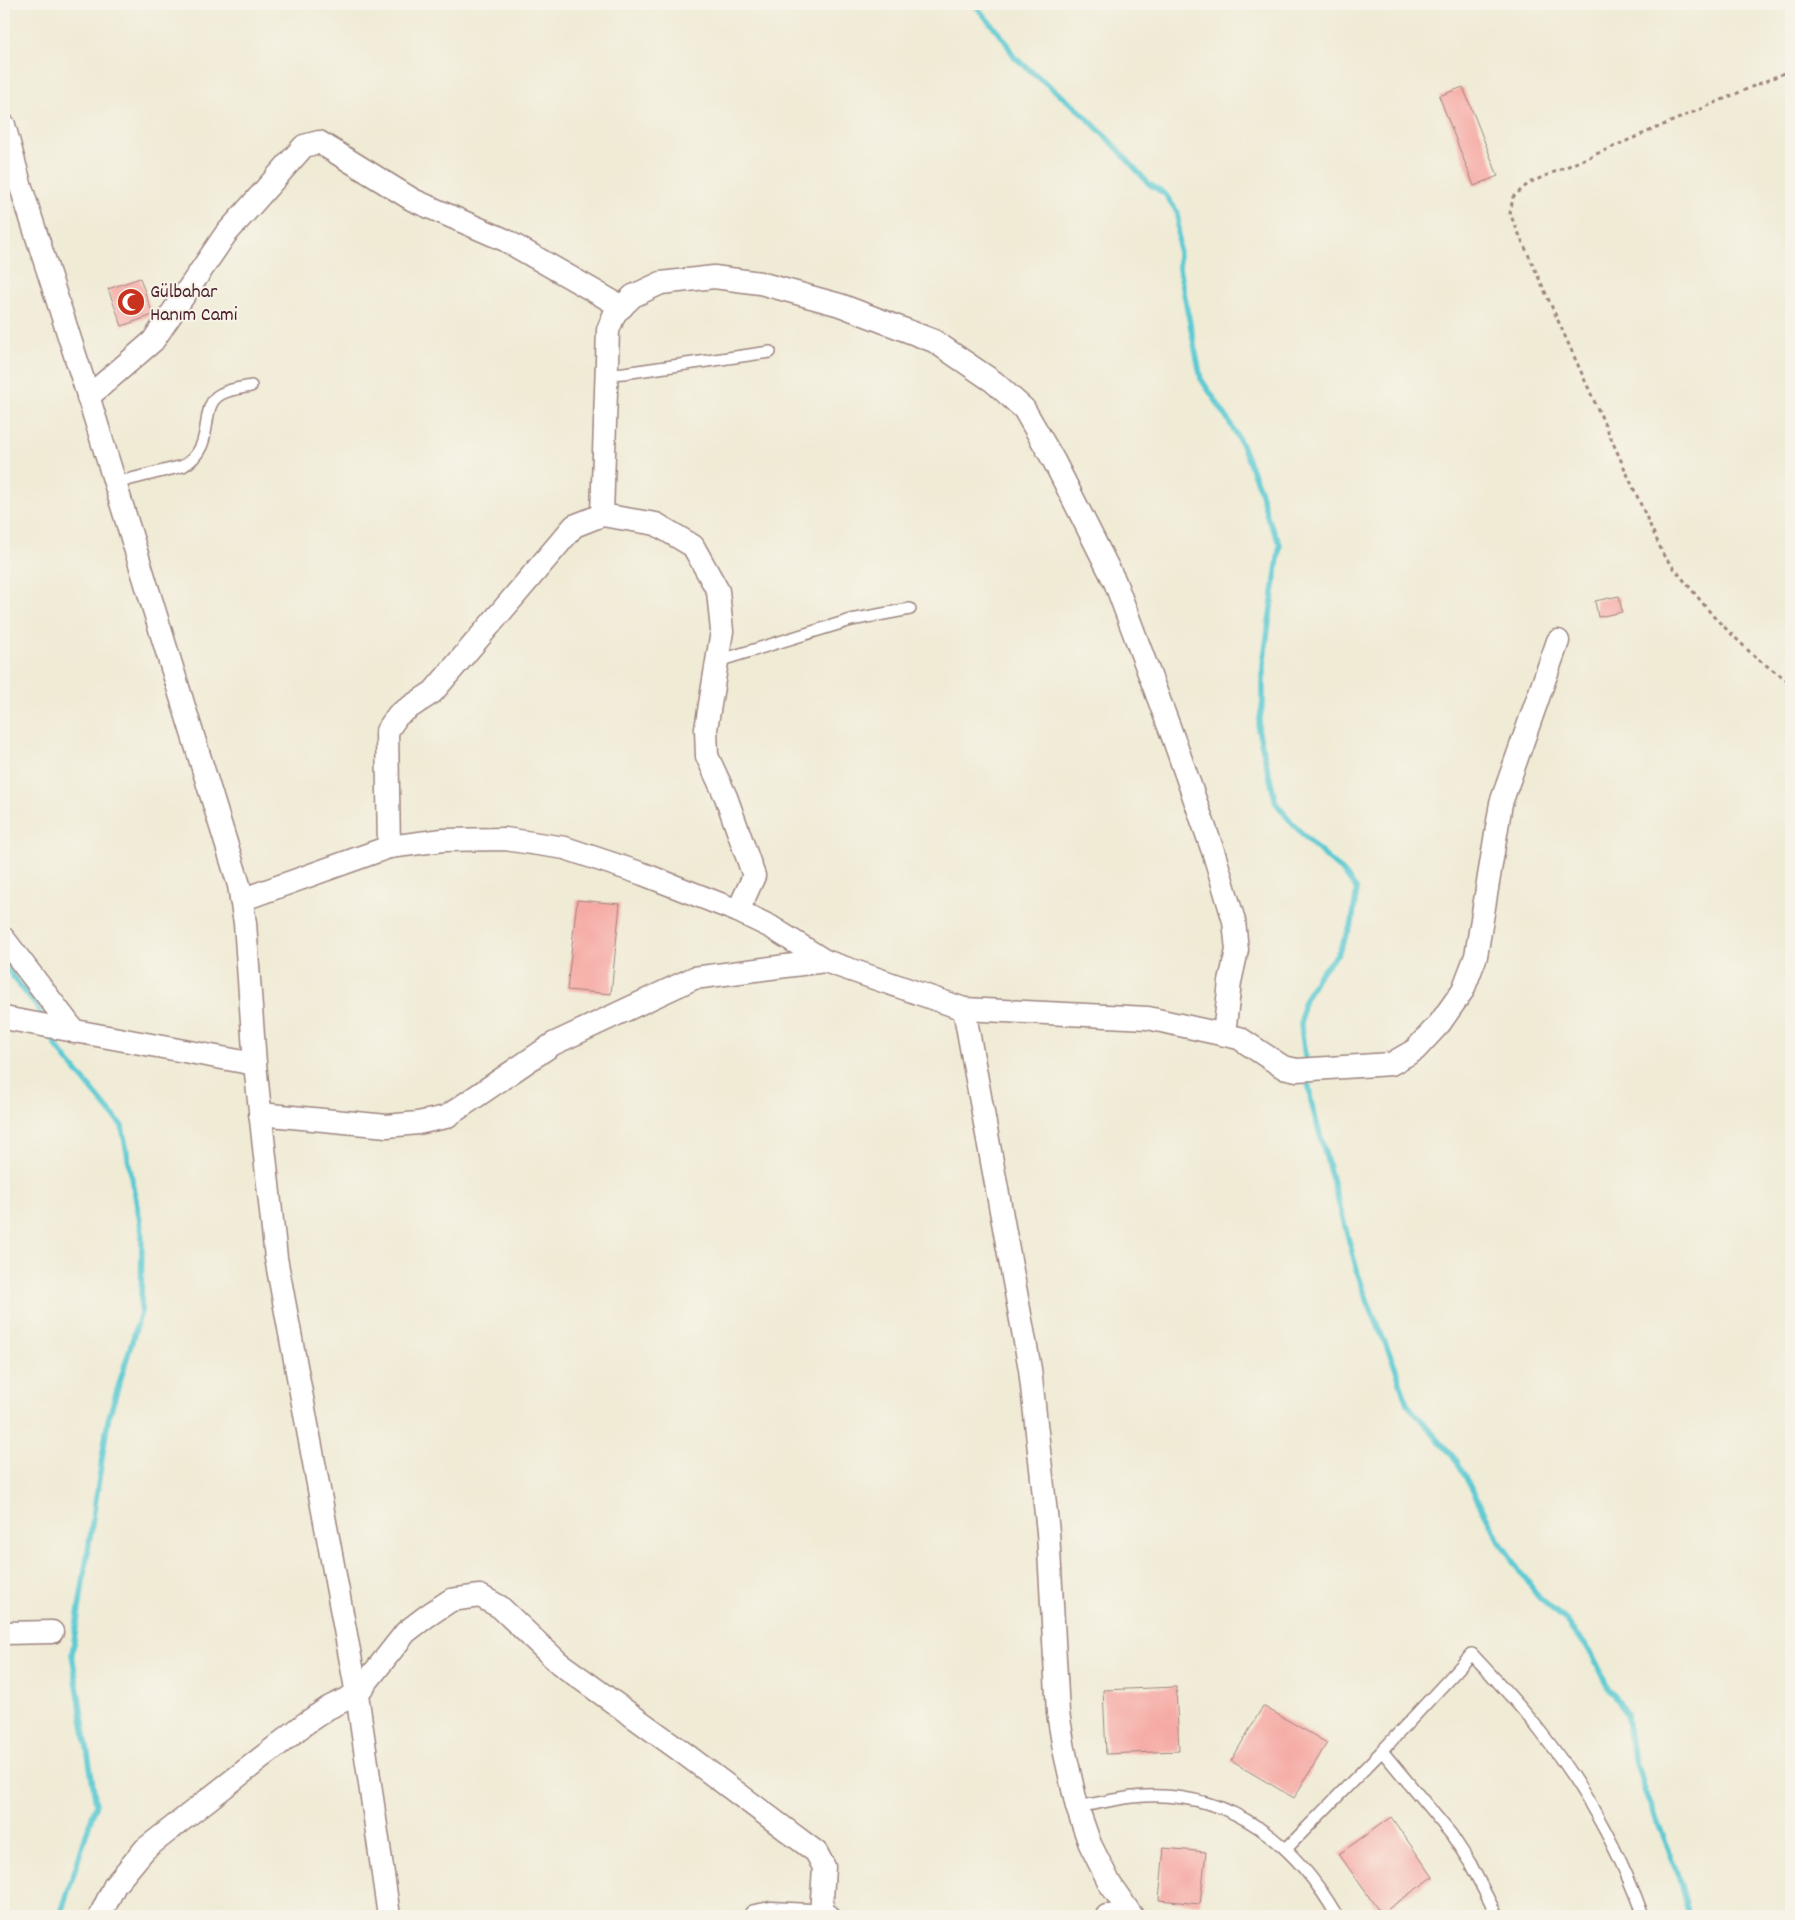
<svg xmlns="http://www.w3.org/2000/svg" width="1795" height="1920" font-family="Dekko,sans-serif">
	<style>
		.lines { fill: none; stroke-linecap: round; stroke-linejoin: round }
		.stream { stroke: #5dcad3; stroke-width: 5.5 }
		.building { fill: #f6aaa5 }
		.lane-casing { stroke: #9d8580; stroke-width: 14 }
		.street-casing { stroke: #9d8580; stroke-width: 25 }
		.path { stroke: #9d8580; stroke-width: 3; stroke-dasharray: 4 4; stroke-linecap: butt }
		.lane { stroke: #fff; stroke-width: 11 }
		.street { stroke: #fff; stroke-width: 22 }
		.labels { text-anchor: middle; stroke-width: 4; stroke-linejoin: round; paint-order: stroke }
		.poi-label { font-size: 20px; fill: #4a1f2b; stroke: #f7f3e8; text-anchor: start }
	</style>
	<rect width="100%" height="100%" fill="#f7f3e8"/>
	<filter id="ink" filterUnits="userSpaceOnUse"><feTurbulence type="fractalNoise" baseFrequency=".02" numOctaves="2"/><feDisplacementMap in="SourceGraphic" scale="10" xChannelSelector="R" yChannelSelector="G"/><feConvolveMatrix kernelMatrix="1 2 1 2 8 2 1 2 1" color-interpolation-filters="sRGB"/></filter>
	<filter id="wash" filterUnits="userSpaceOnUse"><feTurbulence type="fractalNoise" baseFrequency=".0096" numOctaves="4" result="noise"/><feDisplacementMap in="SourceGraphic" scale="20" xChannelSelector="R" yChannelSelector="G"/><feGaussianBlur stdDeviation="1.12" result="paint"/><feColorMatrix in="noise" values="0 0 0 0 0 0 0 0 0 0 0 0 0 0 0 0 0 1.4 0 .05"/><feComposite in="paint" operator="in"/></filter>
	<g filter="url(#wash)">
		<rect width="100%" height="100%" fill="#f0ebd5"/>
		<g class="lines">
			<g class="stream">
				<path d="M974,4l30,35 10,18 66,54 33,33 36,40 16,10 13,19 1,55 22,111 25,37 16,29 18,45 8,29 12,25 -17,121v37l-5,27 18,74 15,19 22,23 31,28 13,17 -5,33 -14,30 -21,24 -14,26 -2,23 5,38"/>
				<path d="M4,965l33,42 7,13"/>
				<path d="M50,1033l8,16 64,77 20,106 -1,80 -33,108 -36,234 24,150 -36,112"/>
				<path d="M1307,1073l4,29 47,172 11,31 26,61 12,38 50,57 43,81 40,57 27,22 25,33 18,36 17,22 2,25 15,53 33,79 12,47"/>
			</g>
		</g>
		<g id="blocks">
			<g class="building">
				<path d="M1463,87l35,89 -24,10 -35,-90z"/>
				<path d="M140,278l13,37 -31,11 -14,-37z"/>
				<path d="M1619,596l3,16 -24,5 -3,-16z"/>
				<path d="M577,900l43,4 -9,90 -44,-4z"/>
				<path d="M1176,1687l3,64 -73,3 -3,-64z"/>
				<path d="M1263,1706l64,37 -33,55 -63,-37z"/>
				<path d="M1391,1817l42,60 -52,37 -42,-60z"/>
				<path d="M1164,1848l42,4 -6,52 -41,-4z"/>
			</g>
		</g>
	</g>
	<g filter="url(#ink)">
		<use href="#blocks" fill-opacity="0" stroke="#9d8580" stroke-width="1"/>
		<g class="lines">
			<defs>
				<g id="lane">
					<path d="M607,374l17,-1 146,-21"/>
					<path d="M115,483l68,-17c35,-20 14,-60 38,-72 9,-5 21,-6 30,-8"/>
					<path d="M718,661l133,-41 59,-11"/>
					<path d="M1382,1751l69,83 19,29 27,53"/>
					<path d="M1077,1807c23,-4 45,-10 68,-11 87,-4 151,48 192,120"/>
					<path d="M1286,1849l96,-98 90,-97c23,25 47,50 68,77 44,56 79,118 103,185"/>
				</g>
				<g id="street">
					<path d="M4,125l16,59 66,205 153,496 6,38 10,141 21,194 81,436 32,222"/>
					<path d="M88,397l65,-56 72,-106 79,-89 15,-4 94,58 92,40 117,67"/>
					<path d="M602,515l6,-185 7,-17 18,-17 28,-13 53,-6 46,6 80,22 94,36 60,41 30,27 30,52 61,121 59,158 40,114 20,67 3,29 -7,32 -6,52"/>
					<path d="M389,847l-2,-116 11,-16 35,-23 141,-166 28,-11 54,9 37,22 25,45 4,40 -16,98 1,27 19,41 28,79 -16,35"/>
					<path d="M241,900l148,-53 54,-7 62,-1 60,9 78,26 95,37 33,16 54,34 139,48 184,9 91,20 44,29 14,3 94,-6 24,-14 25,-27 23,-33 13,-34 25,-153 57,-162"/>
					<path d="M4,939l71,93"/>
					<path d="M964,1009l66,360 18,163 10,181 6,36 13,58 13,37 20,40 22,32"/>
					<path d="M4,1018l251,46"/>
					<path d="M260,1114l127,12 31,-3 28,-6 107,-73 141,-66 131,-17"/>
					<path d="M4,1633l48,-1"/>
					<path d="M100,1916l15,-31 30,-36 161,-126 22,-15 29,-14 49,-62 21,-16 24,-16 29,-4 20,11 59,56 118,85 139,104 8,15 -3,48"/>
					<path d="M755,1916l16,-3 57,3"/>
					<path d="M1107,1916l24,-1"/>
				</g>
			</defs>
			<use href="#lane" class="lane-casing"/>
			<use href="#street" class="street-casing"/>
			<path class="path" d="M1791,70l-262,113 -16,14 -3,17 154,342 50,61 42,41 35,25"/>
			<use href="#lane" class="lane"/>
			<use href="#street" class="street"/>
		</g>
	</g>
	<defs>
		<symbol id="mosque-disc" viewBox="-11 -11 22 22"><circle r="9.5" fill="#c8321e" stroke="#f7f3e8"/><path d="M3.5-4.9A6 6 0 1 0 3.5 4.9A5 5 0 1 1 3.5-4.9Z" fill="#fff"/></symbol>
	</defs>
	<g fill-rule="evenodd">
		<use href="#mosque-disc" x="115" y="286" width="32" height="32"/>
	</g>
	<g class="labels">
		<g class="poi-label">
			<text x="150" y="297">Gülbahar<tspan x="150" dy="23">Hanım Cami</tspan></text>
		</g>
	</g>
	<rect width="1795" height="1920" fill="none" stroke="#f7f3e8" stroke-width="20"/>
</svg>
